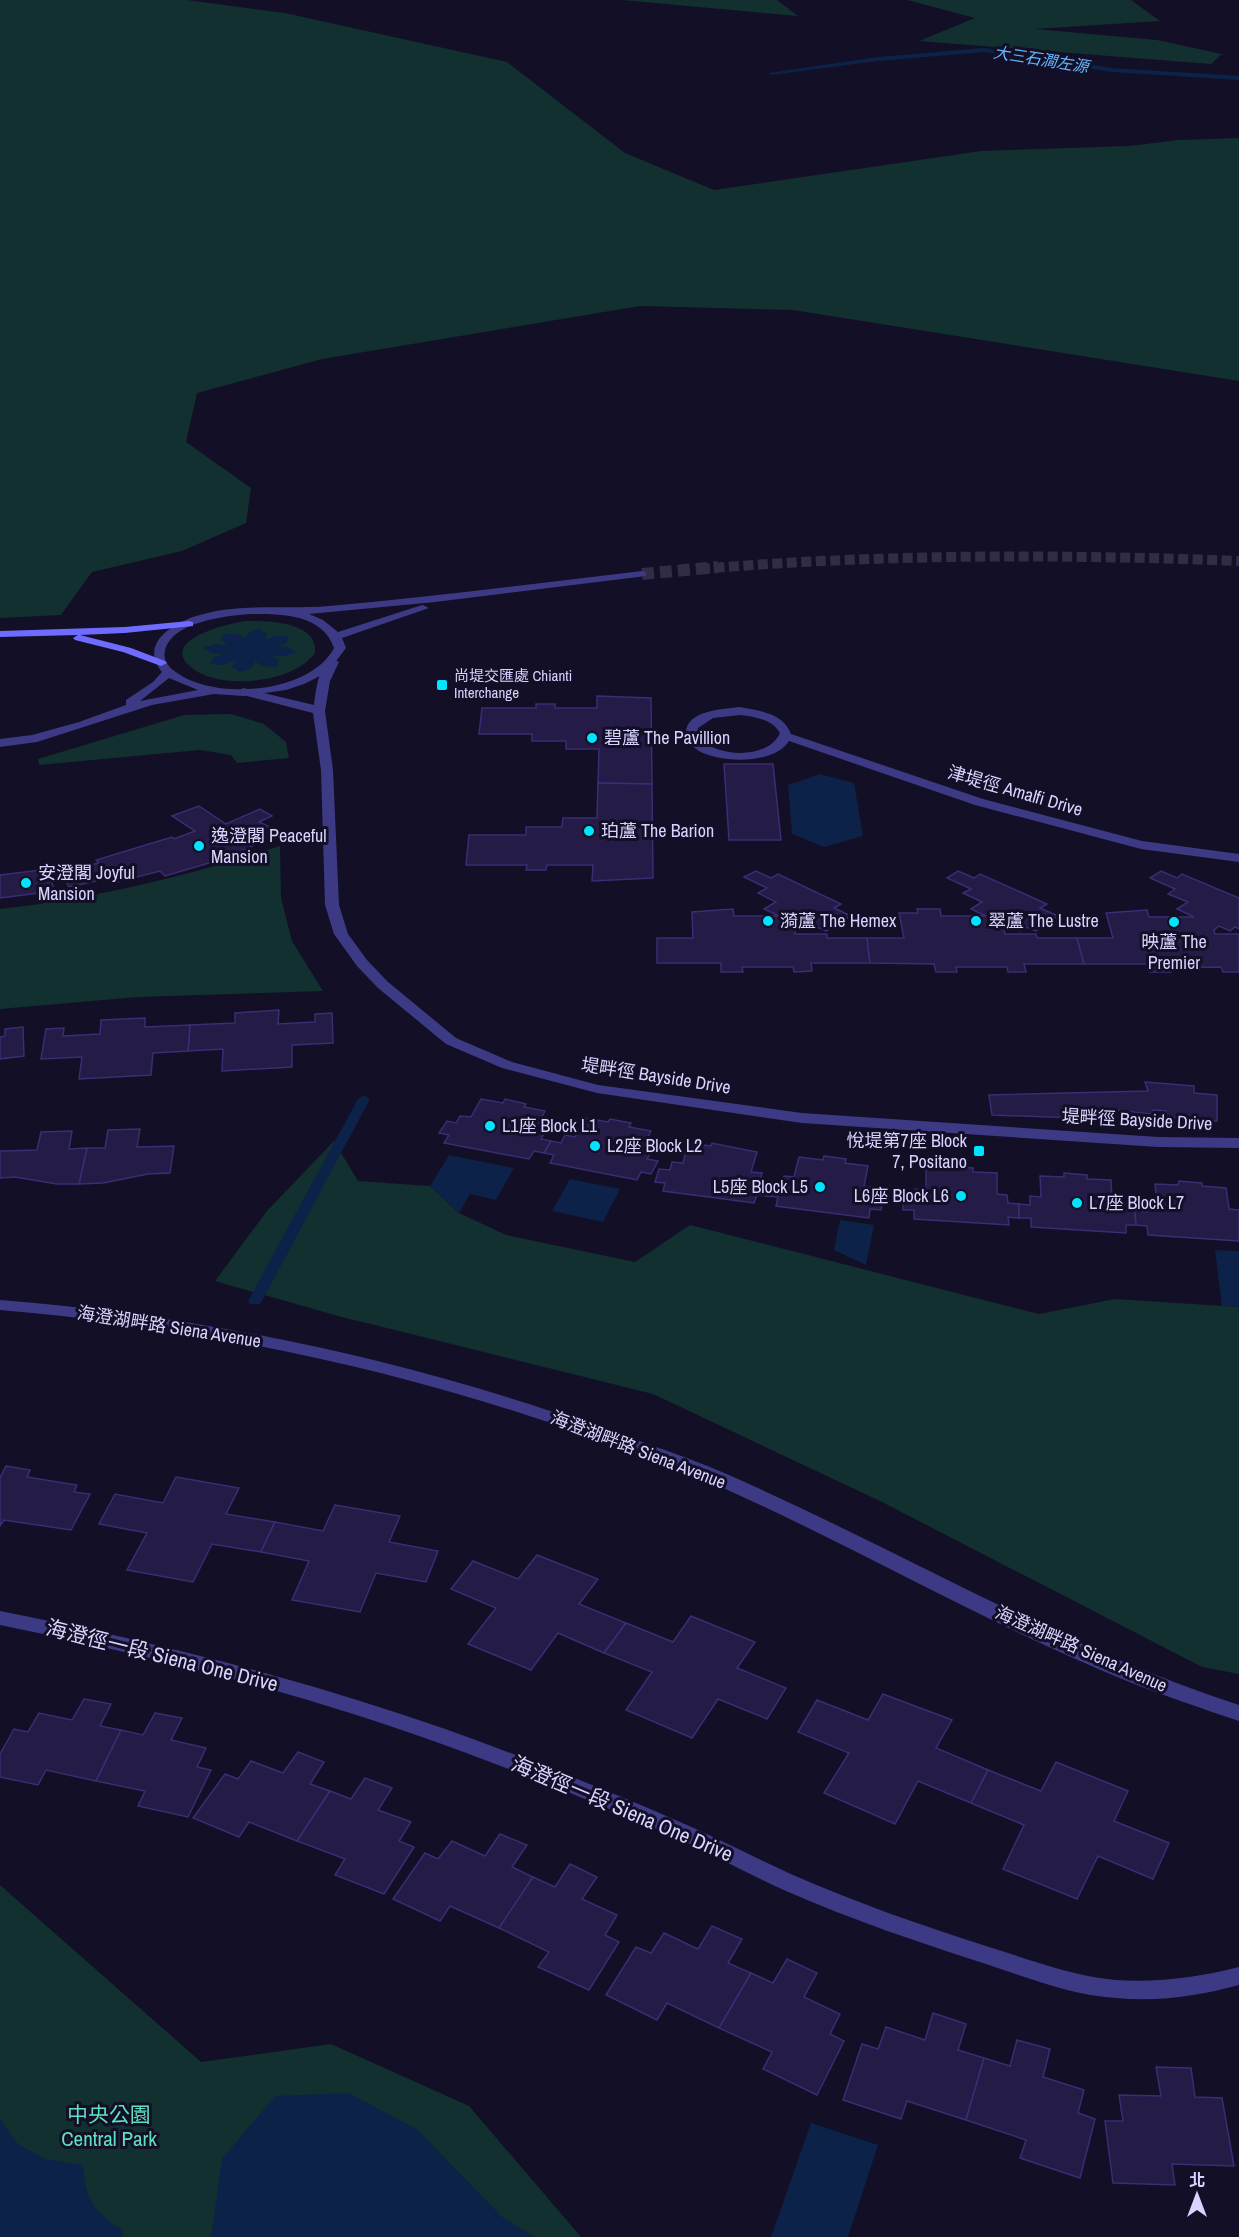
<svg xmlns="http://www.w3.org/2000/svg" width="1239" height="2237" font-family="'Archivo Narrow','Noto Sans TC',sans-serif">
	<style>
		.green { fill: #12302f }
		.water { fill: #0c2248 }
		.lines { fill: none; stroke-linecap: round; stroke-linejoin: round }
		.stream { fill: #0c2248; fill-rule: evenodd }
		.building { fill: #241b47; stroke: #3b2d73; stroke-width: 1.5 }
		.tertiary-tunnel-far1 { stroke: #312d47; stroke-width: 10; stroke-dasharray: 10 4.5; stroke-linecap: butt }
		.tertiary-tunnel { stroke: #312d47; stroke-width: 12; stroke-dasharray: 12 6; stroke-linecap: butt }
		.minor { fill: #3d3a85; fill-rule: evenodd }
		.tertiary { fill: #3d3a85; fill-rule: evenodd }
		.secondary { fill: #6f6bff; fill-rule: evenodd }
		.poi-dot { fill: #00e5ff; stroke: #130f26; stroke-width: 2 }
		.labels { text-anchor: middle; stroke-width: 6; stroke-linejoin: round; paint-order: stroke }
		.far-poi-label { font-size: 15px; fill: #d9d4ff; stroke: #130f26; text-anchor: start }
		.far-water-label { font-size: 16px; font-style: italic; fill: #62b6ff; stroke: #130f26 }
		.poi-label { font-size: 18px; fill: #d9d4ff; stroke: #130f26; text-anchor: start }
		.street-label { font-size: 18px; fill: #d9d4ff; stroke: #130f26 }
		.near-street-label { font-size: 21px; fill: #d9d4ff; stroke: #130f26 }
		.near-park-label { font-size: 21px; fill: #5fe0c0; stroke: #130f26 }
	</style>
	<rect width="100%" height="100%" fill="#130f26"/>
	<g class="green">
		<path d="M0,0h187l98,13 222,49 118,91 89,37 267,-39 148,-5 50,-6 60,-2v243l-446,-71 -153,-4 -318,53 -125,34 -11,49 65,46 -5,35 -64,28 -90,21 -31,43 -61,3z"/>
		<path d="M622,0h155l21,16z"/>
		<path d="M907,0h224l29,21 -125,8 122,11 65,14 -11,10 -292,-23 56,-23z"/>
		<path d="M246,621c22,0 72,0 69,32 -21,30 -94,38 -123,15 -36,-28 38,-45 54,-47z"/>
		<path d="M231,714l33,10 22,18 3,16 -52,5 -6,-8 -31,-5 -161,15 -1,-6 146,-44z"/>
		<path d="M280,846l1,52 11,43 31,50 -185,6 -138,12v-100c96,-11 188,-33 280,-63z"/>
		<path d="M334,1141l24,40 72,5 29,27 47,22 129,27 55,-37 349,89 76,-15 124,8v367l-37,-7 -322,-166 -227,-107 -315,-78 -123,-35 52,-70z"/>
		<path d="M0,1885l201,177 130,-18 138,62 112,131h-581z"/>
	</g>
	<g class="water">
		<path d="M259,629l8,5 -2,6 11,-4h13l-3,7 -9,3 12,1 7,5 -11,4h-13l7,4 -3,7 -14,-1 -7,-5 -3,7 -12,4 -8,-5 3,-6 -12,4 -13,-1 3,-6 10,-4 -12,-1 -8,-5 12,-4 13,1 -7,-5 3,-6h13l8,5 3,-6z"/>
		<path d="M820,774l34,9 9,53 -39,11 -32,-13 -4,-49z"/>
		<path d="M449,1155l65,13 -18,32 -26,-6 -11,19 -29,-27z"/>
		<path d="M570,1179l50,10 -17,33 -51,-11z"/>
		<path d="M840,1220l34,5 -8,40 -32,-15z"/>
		<path d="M1215,1250l24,1v56l-17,-1z"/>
		<path d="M349,2093l69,37 84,87 33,20h-324l11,-78 53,-63z"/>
		<path d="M0,2119l17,24 28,16 38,6c2,34 11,48 40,65l-1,7h-122z"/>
		<path d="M811,2123l67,22 -30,92h-77z"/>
	</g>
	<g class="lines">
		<g class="stream">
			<path d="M984,48l128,20 127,8v4l-127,-8 -128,-20 -106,9 -107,14 -3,-2 110,-16z"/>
			<path d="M364,1095l6,4 -108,202 -2,3h-10l-2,-3 110,-202z"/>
		</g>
	</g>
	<g class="building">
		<path d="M597,696l54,2 1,86 -54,-1 1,-34h-33v-8h-34v-7h-53l3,-26h54v-4h19v4h42z"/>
		<path d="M724,764h49l8,76h-52z"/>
		<path d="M598,783l54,1 1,94 -61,3 1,-16h-46l-1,5h-20l1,-5h-61l3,-30h57v-8h36l1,-9h34z"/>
		<path d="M199,806l27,18 34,-15 12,7 -13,6 9,4 -11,6 9,6 -17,10 -40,15 -44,13 -5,-5 -46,12 -4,-5 -41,9 -8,-16 38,-8 -3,-3 76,-23 2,2 21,-8 -23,-15z"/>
		<path d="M40,870l-1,5 11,-1 4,17 -54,7v-23z"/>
		<path d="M756,871l15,7 7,-4 63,30 -7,4 17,8 -25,15 -9,-4 -6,3 -9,-4 -7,4v4h32v4h40l3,25h-59l1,8 -18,1 -1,-5h-51l1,5h-22v-9h-64v-25h36l-1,-26 41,-3 1,7h45l-15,-7 12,-7 -18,-9 9,-5 -23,-11z"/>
		<path d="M958,871l16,7 6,-4 67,30 -7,4 18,8 -22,15 -10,-4 -5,4 -11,-5 -6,4 1,4h31l1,4h40l7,26h-60l2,8h-18l-1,-5h-51l1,5h-21l-2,-8 -64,-1 -3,-25h37l-5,-25h19l-1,-4h23l1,7h45l-15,-7 11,-7 -19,-9 8,-4 -24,-11z"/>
		<path d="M1161,871l16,7 5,-4 57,24v31l-4,-2 -5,4 -11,-5 -5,4 1,4h24v38h-16l-2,-5 -52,1 2,4h-21l-3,-8h-63l-7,-26h36l-7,-25 41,-3 2,7h45l-17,-8 11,-7 -20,-8 7,-5 -25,-11z"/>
		<path d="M279,1010l-1,14 37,-2v-8l17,-1 1,30 -41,2v22l-70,4 1,-22 -35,2 2,-26 45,-2v-10z"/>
		<path d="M145,1018v9l45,-2 -2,26 -35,2 -2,22 -72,4 3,-22 -41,2 5,-30 18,-1 -1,8 37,-2 1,-14z"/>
		<path d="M23,1027l1,29 -24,3v-22l5,-1v-7z"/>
		<path d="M1145,1082l49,4v7l23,2v26l-50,-4 -1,-6 -13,-1 -2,4 -51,-6 3,11 -111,-4 -3,-20 159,-4z"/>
		<path d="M481,1099l22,4 2,-4 21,5 -2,3 21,4 -10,19 10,2 -4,7 10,2 -7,12 -10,-2 -5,8 -85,-16 5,-8 -10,-2 8,-12 9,2 4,-7 11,1z"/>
		<path d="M585,1118l23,4 2,-3 21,4 -2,4 22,4 -10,19 10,2 -4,7 11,2 -7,13 -10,-2 -4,8 -87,-17 4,-8 -10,-2 7,-12 10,2 4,-8 10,2z"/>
		<path d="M140,1129l-3,18 37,-1 -4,27 -22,1 -45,9 -24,1 8,-36h18l3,-18z"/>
		<path d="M72,1131l-3,18 18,-1 -8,36h-22l-42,-7 -15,1v-27l37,-1 4,-18z"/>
		<path d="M688,1143l23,3 1,-3 45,9 -6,20 11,1 -2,8 11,2 -4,13 -10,-1 -3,8 -91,-12 2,-8 -10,-1 4,-13 11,1 2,-8 11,1z"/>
		<path d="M824,1156l22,3 -1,4 23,3 -4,20 11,2 -2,8 11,1 -3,13 -11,-1 -1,9 -47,-6 -46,-6 2,-9 -11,-1 4,-13 11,1 2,-8 10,1 5,-20 24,3z"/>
		<path d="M950,1166l23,2v4l24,1v21l10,1 1,8 11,1v14l-11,-1 1,8 -95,-6v-9h-11v-14l12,1v-8l11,1v-21l24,1z"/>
		<path d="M1064,1173l23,2v4l24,1 1,21 11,1 1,8 11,1 1,14h-10v8l-95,-6v-9h-12v-14l11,1v-9l11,1 -1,-21 24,1z"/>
		<path d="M1179,1181l23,2v3l24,2 3,21 10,1v31l-91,-6 -1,-9 -11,-1 -1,-14 12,1 -1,-8 11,1 -2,-21 23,1z"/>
		<path d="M6,1466l24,4 -3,7 50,8 -3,7 16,2 -19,36 -67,-10 -4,6v-48z"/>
		<path d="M176,1477l63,11 -13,26 49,8 -14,30 -49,-8 -19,38 -66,-12 20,-37 -48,-9 16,-30 48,9z"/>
		<path d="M335,1505l65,11 -11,26 49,9 -12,31 -50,-9 -16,39 -68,-12 17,-39 -48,-9 14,-30 48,9z"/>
		<path d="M537,1555l61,24 -19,25 47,19 -22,30 -46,-20 -27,37 -63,-26 28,-36 -45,-19 22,-28 45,18z"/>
		<path d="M691,1616l64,26 -18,26 49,20 -19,31 -49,-20 -26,39 -66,-28 26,-38 -48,-19 22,-30 47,19z"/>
		<path d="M883,1694l69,26 -16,28 52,22 -17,33 -53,-22 -23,43 -71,-31 25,-40 -51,-21 19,-32 51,20z"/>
		<path d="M84,1699l27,5 -11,22 21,4 -25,51 -50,-11 -8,15 -38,-8v-23l14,-25 14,3 11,-19 33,7z"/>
		<path d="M155,1713l27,5 -11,22 35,8 -9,19 14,3 -23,47 -50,-11 7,-15 -49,-10 25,-51 22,5z"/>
		<path d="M298,1752l26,10 -14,22 20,7 -33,50 -48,-19 -10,15 -46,-19 32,-44 13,5 13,-18 32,12z"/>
		<path d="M1056,1762l72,29 -14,30 55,22 -16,36 -55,-23 -21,43 -74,-30 21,-44 -53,-22 17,-33 53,21z"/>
		<path d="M365,1778l27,10 -14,22 33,12 -12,19 15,6 -30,47 -49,-19 10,-16 -48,-18 33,-50 21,8z"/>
		<path d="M500,1834l27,11 -15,22 21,10 -34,51 -49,-22 -10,15 -47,-22 32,-46 13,6 14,-18 33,15z"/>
		<path d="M570,1864l27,13 -15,22 35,16 -12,20 14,7 -30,48 -51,-23 11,-15 -50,-24 34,-51 22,10z"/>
		<path d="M712,1926l30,13 -14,24 23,10 -32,55 -52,-25 -10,17 -51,-25 30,-48 15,6 13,-20 34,16z"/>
		<path d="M787,1959l30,14 -13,24 36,17 -10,20 14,7 -27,54 -54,-26 9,-17 -53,-24 32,-55 22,10z"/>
		<path d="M933,2013l33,11 -8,26 26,8 -18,62 -59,-19 -6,18 -58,-19 19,-56 16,5 8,-22 39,13z"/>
		<path d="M1017,2040l33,9 -7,28 41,13 -6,23 17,6 -15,59 -60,-20 6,-18 -60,-20 18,-62 26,8z"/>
		<path d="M1156,2067l35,1 4,29 27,1 12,68 -62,-2 3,21 -62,-2 -8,-62h18l-4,-26 42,1z"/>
	</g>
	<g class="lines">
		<path class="tertiary-tunnel-far1" d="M700,569c180,-15 360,-15 539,-8"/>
		<path class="tertiary-tunnel" d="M642,574l76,-7"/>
		<g class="minor">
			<path d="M333,659l6,3 -9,19 -5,30 8,59 6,135 9,29 19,26 21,22 68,56 56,24 86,23 204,28 356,24 81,1v10l-81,-1 -356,-24 -205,-30 -95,-25 -56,-24 -68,-56 -21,-22 -23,-32 -9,-29 -4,-135 -8,-57 -74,-19 -2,-2 6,-4 71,17c2,-14 4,-40 19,-46z"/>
			<path d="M740,707c20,4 43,6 51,27l192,65 159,42 97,13v8l-98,-13 -166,-44 -186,-64c-15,24 -69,22 -90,10 -7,-4 -13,-11 -13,-18 0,-23 38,-24 54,-26zM740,715c15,2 32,4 40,18 -12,27 -62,24 -80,6l-2,-11 15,-10z"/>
			<path d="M0,1611c161,32 319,72 473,128 70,26 139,53 207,83 38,16 75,36 113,53 64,28 130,51 196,72 42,13 83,29 127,33 42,3 83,-3 123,-13v18c-40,11 -81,17 -123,13 -44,-3 -85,-19 -127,-33 -68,-22 -137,-45 -203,-74 -40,-18 -78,-39 -118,-57 -68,-30 -137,-57 -207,-83 -150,-56 -304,-94 -461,-126z"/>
		</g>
		<g class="tertiary">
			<path d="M642,571l4,1v4l-211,26 -126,12 14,6 15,12 81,-26 4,-1 6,3 -87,30 4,10 -18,24 -24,12 -18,6 -42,6 -30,-2 -62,11 -115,37 -37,5v-8l32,-4 47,-13 47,-17v-5l27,-18 9,-10c-22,-27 7,-46 31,-55 44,-15 91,-7 136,-11 105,-9 209,-23 313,-35zM249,614c31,0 73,-1 85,34 -24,46 -122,54 -161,22 -6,-5 -10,-12 -8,-19 6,-29 60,-35 84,-37zM169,678l29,12 -58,11z"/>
			<path d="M0,1300c203,16 400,58 592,125 44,15 88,29 130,47 174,76 336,174 517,233v16c-38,-13 -75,-25 -112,-40 -143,-58 -276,-137 -417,-199 -42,-19 -87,-33 -130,-49 -188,-66 -381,-106 -580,-123z"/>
		</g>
		<path class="secondary" d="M189,621l4,1v4l-68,7 -45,2 51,13 34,13 2,2 -6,3 -38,-14 -48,-12 -2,-2 5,-3 -78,2v-6l125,-4z"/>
	</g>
	<g class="poi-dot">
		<rect x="436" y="679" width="12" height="12" rx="3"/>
		<circle cx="592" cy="738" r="6"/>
		<circle cx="589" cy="831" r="6"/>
		<circle cx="199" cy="846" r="6"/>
		<circle cx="26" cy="883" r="6"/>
		<circle cx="768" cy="921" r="6"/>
		<circle cx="976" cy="921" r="6"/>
		<circle cx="1174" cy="922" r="6"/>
		<circle cx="490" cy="1126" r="6"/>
		<circle cx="595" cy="1146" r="6"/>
		<rect x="973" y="1145" width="12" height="12" rx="3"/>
		<circle cx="820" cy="1187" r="6"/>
		<circle cx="961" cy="1196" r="6"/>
		<circle cx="1077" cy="1203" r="6"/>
	</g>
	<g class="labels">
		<g class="far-poi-label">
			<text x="454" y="681">尚堤交匯處 Chianti<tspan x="454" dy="17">Interchange</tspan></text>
		</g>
		<g class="far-water-label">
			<text transform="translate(1041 59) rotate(9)" y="6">大三石澗左源</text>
		</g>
		<g class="poi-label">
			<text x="604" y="744">碧蘆 The Pavillion</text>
			<text x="601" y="837">珀蘆 The Barion</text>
			<text x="211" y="842">逸澄閣 Peaceful<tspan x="211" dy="21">Mansion</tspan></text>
			<text x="38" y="879">安澄閣 Joyful<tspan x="38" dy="21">Mansion</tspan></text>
			<text x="780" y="927">漪蘆 The Hemex</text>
			<text x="988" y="927">翠蘆 The Lustre</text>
			<text x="1174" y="948" text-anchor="middle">映蘆 The<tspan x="1174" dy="21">Premier</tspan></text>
			<text x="502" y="1132">L1座 Block L1</text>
			<text x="967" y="1147" text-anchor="end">悅堤第7座 Block<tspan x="967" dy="21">7, Positano</tspan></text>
			<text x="607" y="1152">L2座 Block L2</text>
			<text x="808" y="1193" text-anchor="end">L5座 Block L5</text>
			<text x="949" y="1202" text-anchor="end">L6座 Block L6</text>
			<text x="1089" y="1209">L7座 Block L7</text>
		</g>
		<g class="street-label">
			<text transform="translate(1015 791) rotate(16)" y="6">津堤徑 Amalfi Drive</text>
			<text transform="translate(656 1076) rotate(9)" y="6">堤畔徑 Bayside Drive</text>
			<text transform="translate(1137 1120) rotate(3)" y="6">堤畔徑 Bayside Drive</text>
			<text transform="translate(169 1327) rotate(9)" y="6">海澄湖畔路 Siena Avenue</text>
			<text transform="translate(638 1450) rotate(21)" y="6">海澄湖畔路 Siena Avenue</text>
			<text transform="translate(1081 1649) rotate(24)" y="6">海澄湖畔路 Siena Avenue</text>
		</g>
		<g class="near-street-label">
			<text transform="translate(162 1656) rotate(14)" y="7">海澄徑一段 Siena One Drive</text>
			<text transform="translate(622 1809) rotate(23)" y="7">海澄徑一段 Siena One Drive</text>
		</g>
		<g class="near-park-label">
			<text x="109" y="2122">中央公園<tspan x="109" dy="24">Central Park</tspan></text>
		</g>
	</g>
	<g transform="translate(1197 2195)" stroke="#130f26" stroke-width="4.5" paint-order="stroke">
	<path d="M0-4.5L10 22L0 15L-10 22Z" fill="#d9d4ff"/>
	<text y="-9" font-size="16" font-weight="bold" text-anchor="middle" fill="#d9d4ff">北</text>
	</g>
</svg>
